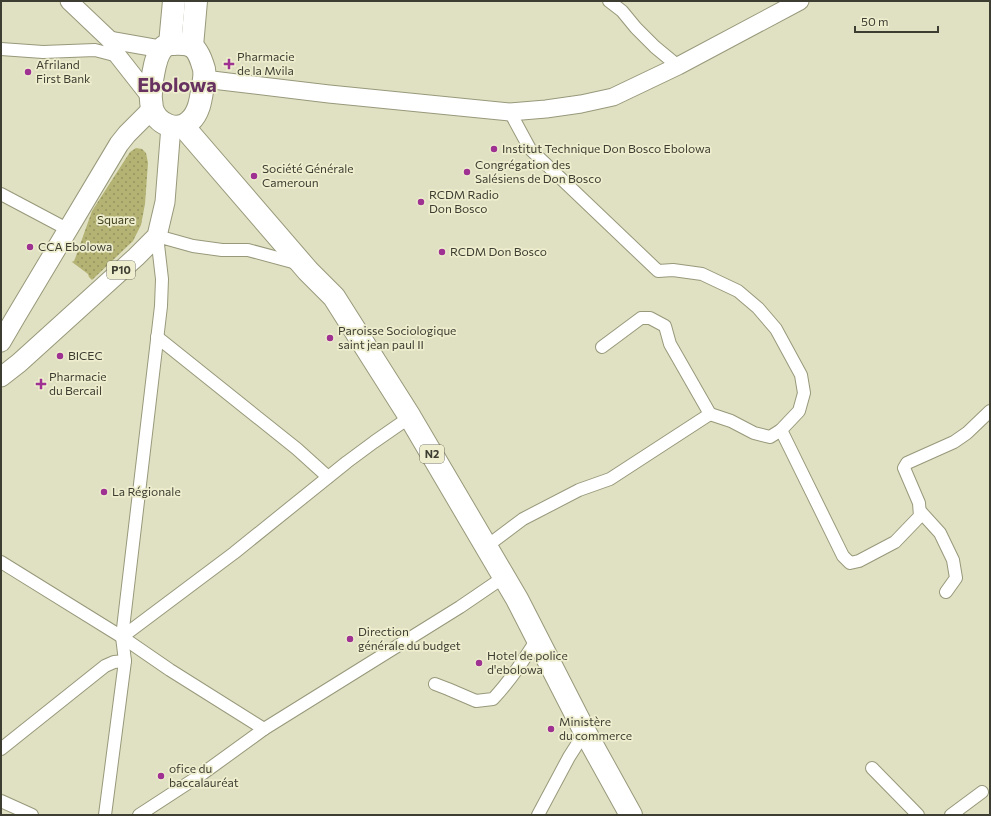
<svg xmlns="http://www.w3.org/2000/svg" width="991" height="816" font-family="Commissioner,sans-serif">
	<style>
		.park { fill: url(#park-dots) }
		.lines { fill: none; stroke-linecap: round; stroke-linejoin: round }
		.street-casing { stroke: #98987b; stroke-width: 14 }
		.secondary-casing { stroke: #98987b; stroke-width: 19 }
		.primary-casing { stroke: #98987b; stroke-width: 21 }
		.highway-casing { stroke: #98987b; stroke-width: 24 }
		.street { stroke: #fff; stroke-width: 12 }
		.secondary { stroke: #fff; stroke-width: 17 }
		.primary { stroke: #fff; stroke-width: 19 }
		.highway { stroke: #fff; stroke-width: 22 }
		.poi-dot { fill: #9e3191; stroke: #eeeecf; stroke-width: 1.5 }
		.labels { text-anchor: middle; stroke-width: 3.5; stroke-linejoin: round; paint-order: stroke }
		.shield { fill: #eeeecf; stroke: #727260; stroke-width: 1 }
		.shield-label { font-size: 11px; font-weight: bold; fill: #3d3d31 }
		.poi-label { font-size: 12px; fill: #3d3d31; stroke: #eeeecf; text-anchor: start }
		.park-label { font-size: 12px; fill: #3f3f1a; stroke: #eeeecf }
		.town-label { font-size: 20px; font-weight: bold; fill: #673160; stroke: #eeeecf }
	</style>
	<defs>
		<pattern id="park-dots" width="8" height="8" patternUnits="userSpaceOnUse"><rect width="8" height="8" fill="#b4b374"/><path d="M2 2h.1M6 6h.1" fill="none" stroke="#949360" stroke-width="1.8" stroke-linecap="round"/></pattern>
	</defs>
	<rect width="100%" height="100%" fill="#e0e1c2"/>
	<path class="park" d="M136,148l6,1 4,4 2,10 -3,41 -4,21 -8,16 -41,39 -3,-3 -1,-3 -16,-12h-1l3,-1 2,-5 16,-45 38,-59z"/>
	<g class="lines">
		<defs>
			<g id="street">
				<path d="M609,1l13,10 14,17 19,19 23,19"/>
				<path d="M1,49l42,3 52,-2 23,6"/>
				<path d="M510,112l20,37 128,122 15,-1 29,4 36,17 20,17 18,21 25,46 3,18 -5,18 -18,19 -11,7 -16,-4 -23,-12 -21,-7 -40,-70 -5,-18 -15,-8h-9l-39,29"/>
				<path d="M1,194l66,35"/>
				<path d="M157,337l140,112 31,28"/>
				<path d="M781,430l62,126 7,7 9,-2 36,-19 25,-26 -1,-13 -15,-35 3,-5 47,-21 13,-9 23,-22"/>
				<path d="M920,511l20,22 13,27 3,18 -10,14"/>
				<path d="M487,546l36,-27 56,-29 31,-11 100,-65"/>
				<path d="M1,562l121,75 48,33 94,59"/>
				<path d="M122,637l112,-84 113,-91 27,-20 36,-25"/>
				<path d="M435,684l13,5 28,12 17,-2c17,-18 31,-39 44,-60"/>
				<path d="M1,749l104,-83 9,-4 11,-1"/>
				<path d="M872,768l46,47"/>
				<path d="M1,801l31,14"/>
				<path d="M105,815l20,-154 -3,-24 39,-331 1,-27 -5,-43 36,10 29,4h26l52,14"/>
				<path d="M139,815l63,-41 62,-45 196,-122 44,-30"/>
				<path d="M538,815l31,-58 16,-25"/>
				<path d="M951,815l31,-23"/>
			</g>
			<g id="secondary">
				<path d="M69,1l41,39 8,16 33,42"/>
				<path d="M110,40l51,9"/>
				<path d="M204,79l125,15 181,18 36,-3 35,-5 32,-7 65,-31 122,-65"/>
			</g>
			<g id="primary">
				<path d="M1,342l14,-24 104,-174 8,-10 25,-25"/>
				<path d="M1,377l18,-14 117,-106 21,-21 8,-34 6,-76"/>
			</g>
			<g id="highway">
				<path d="M170,44c7,0 15,-1 21,2 7,3 11,16 13,23 1,5 0,11 -1,16 -2,12 -3,27 -13,36 -13,13 -34,2 -38,-13 -3,-15 0,-29 3,-43 2,-8 5,-19 15,-21z"/>
				<path d="M170,44l4,-43"/>
				<path d="M192,46l4,-45"/>
				<path d="M183,126l125,145 26,26 76,120 107,182 68,133 46,83"/>
			</g>
		</defs>
		<use href="#street" class="street-casing"/>
		<use href="#secondary" class="secondary-casing"/>
		<use href="#primary" class="primary-casing"/>
		<use href="#highway" class="highway-casing"/>
		<use href="#street" class="street"/>
		<use href="#secondary" class="secondary"/>
		<use href="#primary" class="primary"/>
		<use href="#highway" class="highway"/>
	</g>
	<g class="poi-dot">
		<path d="M227 58h4v4h4v4h-4v4h-4v-4h-4v-4h4z"/>
		<circle cx="28" cy="72" r="4"/>
		<circle cx="494" cy="149" r="4"/>
		<circle cx="467" cy="172" r="4"/>
		<circle cx="254" cy="176" r="4"/>
		<circle cx="421" cy="202" r="4"/>
		<circle cx="30" cy="247" r="4"/>
		<circle cx="442" cy="252" r="4"/>
		<circle cx="330" cy="338" r="4"/>
		<circle cx="60" cy="356" r="4"/>
		<path d="M39 378h4v4h4v4h-4v4h-4v-4h-4v-4h4z"/>
		<circle cx="104" cy="492" r="4"/>
		<circle cx="350" cy="639" r="4"/>
		<circle cx="479" cy="663" r="4"/>
		<circle cx="551" cy="729" r="4"/>
		<circle cx="161" cy="776" r="4"/>
	</g>
	<g class="labels">
		<g class="shield">
			<rect x="107" y="261" width="28" height="18" rx="3"/>
			<rect x="420" y="445" width="24" height="18" rx="3"/>
		</g>
		<g class="shield-label">
			<text x="121" y="274">P10</text>
			<text x="432" y="458">N2</text>
		</g>
		<g class="poi-label">
			<text x="237" y="61">Pharmacie<tspan x="237" dy="14">de la Mvila</tspan></text>
			<text x="36" y="69">Afriland<tspan x="36" dy="14">First Bank</tspan></text>
			<text x="502" y="153">Institut Technique Don Bosco Ebolowa</text>
			<text x="475" y="169">Congrégation des<tspan x="475" dy="14">Salésiens de Don Bosco</tspan></text>
			<text x="262" y="173">Société Générale<tspan x="262" dy="14">Cameroun</tspan></text>
			<text x="429" y="199">RCDM Radio<tspan x="429" dy="14">Don Bosco</tspan></text>
			<text x="38" y="251">CCA Ebolowa</text>
			<text x="450" y="256">RCDM Don Bosco</text>
			<text x="338" y="335">Paroisse Sociologique<tspan x="338" dy="14">saint jean paul II</tspan></text>
			<text x="68" y="360">BICEC</text>
			<text x="49" y="381">Pharmacie<tspan x="49" dy="14">du Bercail</tspan></text>
			<text x="112" y="496">La Régionale</text>
			<text x="358" y="636">Direction<tspan x="358" dy="14">générale du budget</tspan></text>
			<text x="487" y="660">Hotel de police<tspan x="487" dy="14">d'ebolowa</tspan></text>
			<text x="559" y="726">Ministère<tspan x="559" dy="14">du commerce</tspan></text>
			<text x="169" y="773">ofice du<tspan x="169" dy="14">baccalauréat</tspan></text>
		</g>
		<g class="park-label">
			<text x="116" y="224">Square</text>
		</g>
		<g class="town-label">
			<text x="177" y="92">Ebolowa</text>
		</g>
	</g>
	<rect width="991" height="816" fill="none" stroke="#3d3d31" stroke-width="4"/>
	<path d="M855 26v6h83v-6" fill="none" stroke="#3d3d31" stroke-width="2"/>
	<text x="861" y="26" font-size="12" fill="#3d3d31" stroke="#eeeecf" stroke-width="3" paint-order="stroke">50 m</text>
</svg>
